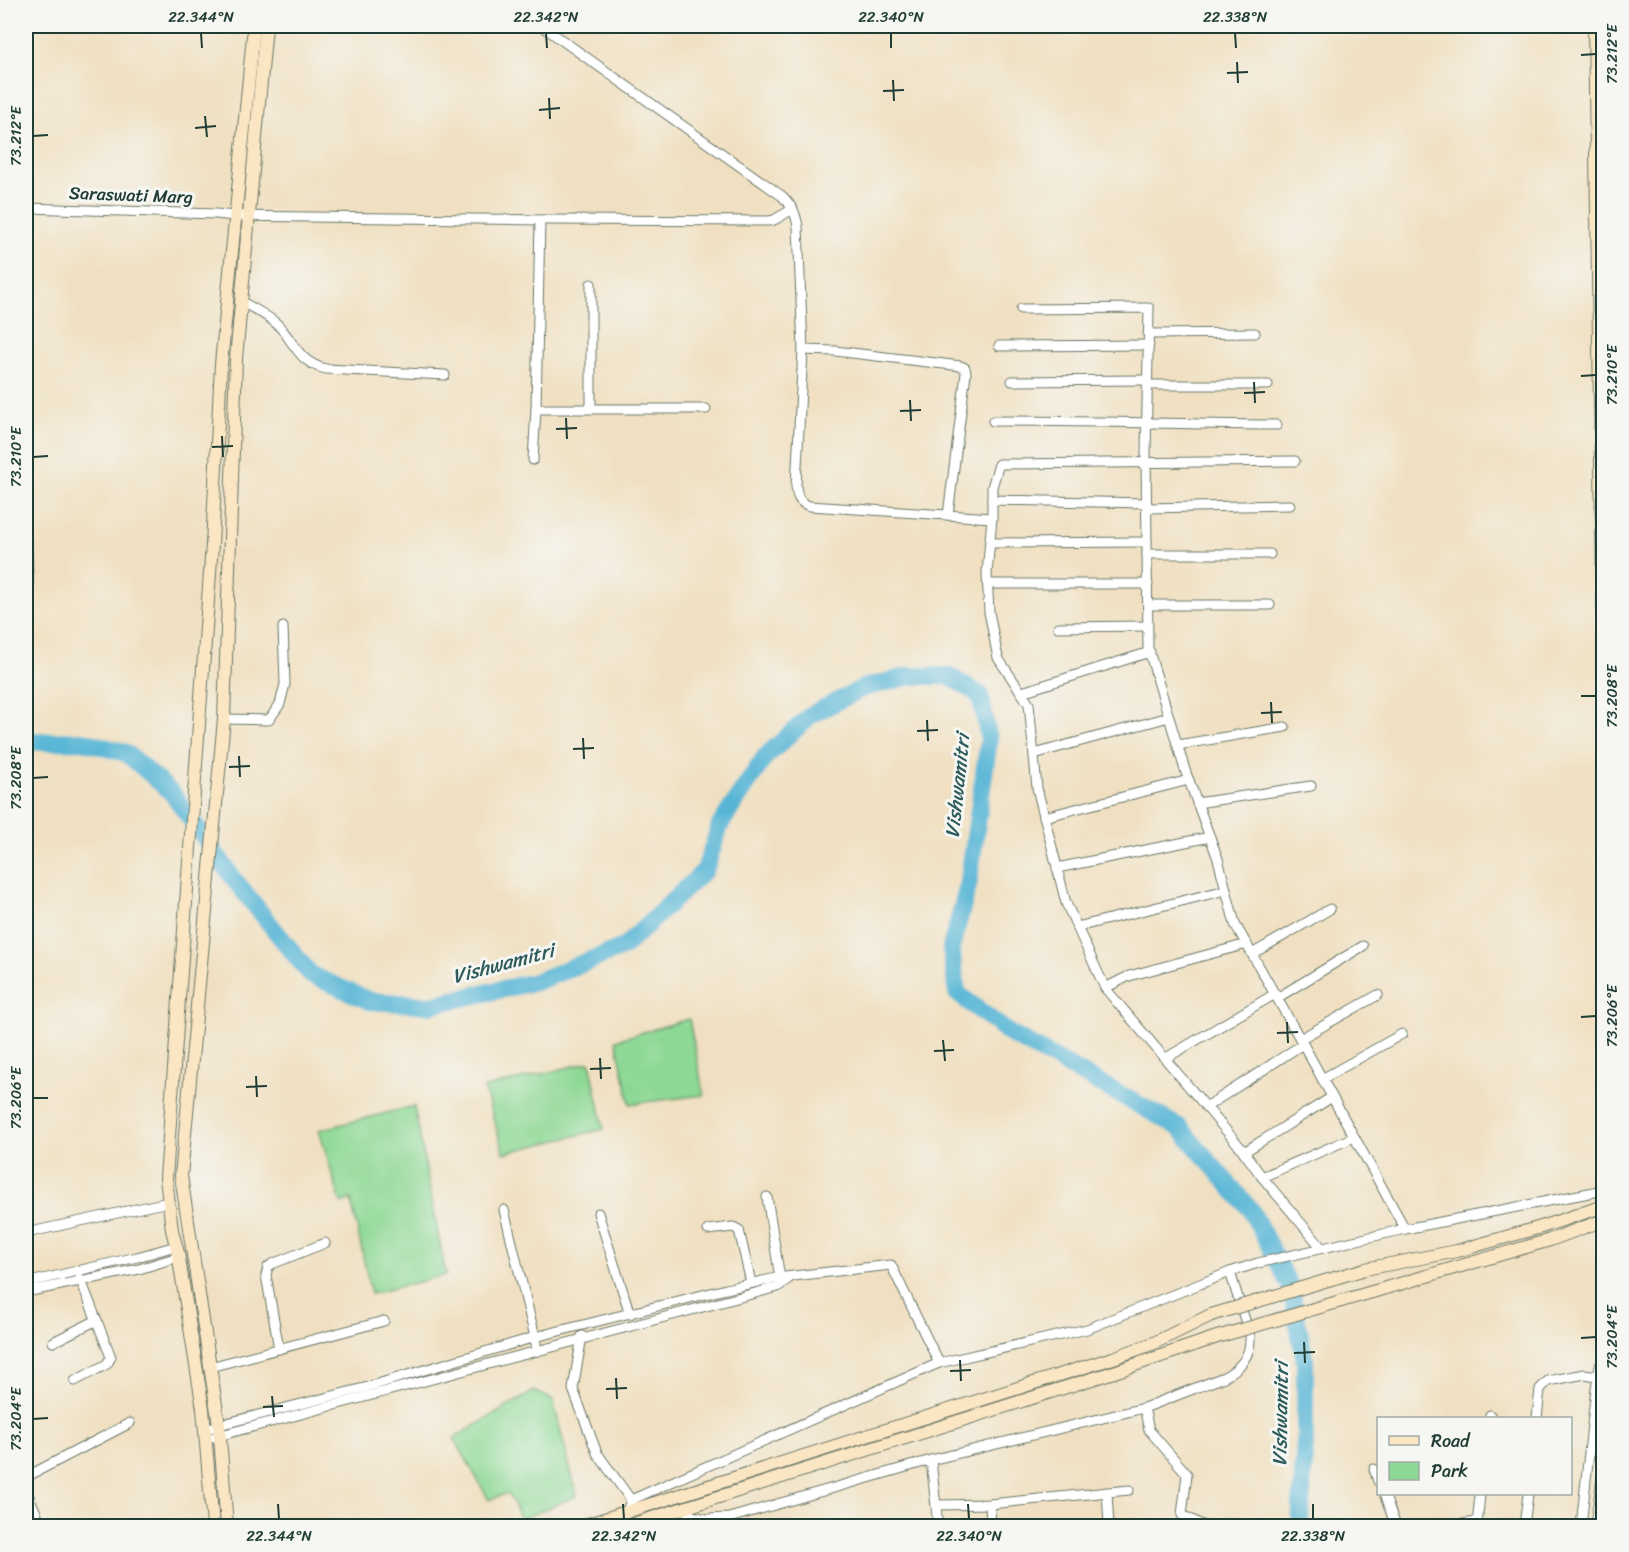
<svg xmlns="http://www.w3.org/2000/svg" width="1629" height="1552" font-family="Sriracha,sans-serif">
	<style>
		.green { fill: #8dd894; stroke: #568a64; stroke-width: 1.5 }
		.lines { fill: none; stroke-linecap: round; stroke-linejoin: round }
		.river { stroke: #57b5d5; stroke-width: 18 }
		.street-casing { stroke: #687665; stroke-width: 11 }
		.secondary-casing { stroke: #687665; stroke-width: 14 }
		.street { stroke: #fff; stroke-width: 9 }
		.secondary { stroke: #fbe6c4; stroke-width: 12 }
		.secondary-bridge-casing { stroke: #687665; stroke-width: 14; stroke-linecap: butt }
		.secondary-bridge { stroke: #fbe6c4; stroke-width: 12 }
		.ticks { fill: none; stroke: #1f3d34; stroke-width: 2 }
		.labels { text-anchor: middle; stroke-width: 6; stroke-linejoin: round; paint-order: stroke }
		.street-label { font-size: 18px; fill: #1f3d34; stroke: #f6f6f2 }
		.water-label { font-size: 20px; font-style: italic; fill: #2d5b5c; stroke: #f6f6f2 }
		.neatline { fill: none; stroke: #1f3d34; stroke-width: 2 }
		.ticks-label { font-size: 15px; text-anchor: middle; fill: #1f3d34 }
	</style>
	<rect width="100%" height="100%" fill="#f6f6f2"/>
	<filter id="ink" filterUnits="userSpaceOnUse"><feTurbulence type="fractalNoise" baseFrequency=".0167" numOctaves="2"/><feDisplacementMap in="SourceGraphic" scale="12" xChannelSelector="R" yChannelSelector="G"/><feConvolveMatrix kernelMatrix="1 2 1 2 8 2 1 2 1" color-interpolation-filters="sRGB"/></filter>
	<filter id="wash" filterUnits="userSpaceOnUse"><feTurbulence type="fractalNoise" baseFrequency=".008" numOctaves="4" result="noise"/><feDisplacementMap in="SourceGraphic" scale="24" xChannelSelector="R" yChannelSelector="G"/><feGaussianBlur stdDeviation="1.35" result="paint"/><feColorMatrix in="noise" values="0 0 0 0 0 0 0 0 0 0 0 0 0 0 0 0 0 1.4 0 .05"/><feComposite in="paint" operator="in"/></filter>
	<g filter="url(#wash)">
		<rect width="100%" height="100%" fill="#f0e0c1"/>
		<g class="green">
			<path d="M689,1019l15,76 -74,9 -14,-64z"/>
			<path d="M590,1062l14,67 -100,24 -20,-65z"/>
			<path d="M414,1106l32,169 -75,19 -20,-95 -10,4 -22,-73z"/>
			<path d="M534,1391l19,9 24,96 -56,23 -13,-26 -19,7 -35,-62z"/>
		</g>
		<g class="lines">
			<path class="river" d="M26,742l57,-1 43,12 46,40 64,89 75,93 59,26 60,4 105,-23 89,-35 81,-77 15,-45 45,-68 46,-42 52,-27 47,-12h39l31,19 9,44 -21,147 -17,62 6,45 53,41 169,93 72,83 39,76 15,75v80l-5,85"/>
		</g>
	</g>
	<g filter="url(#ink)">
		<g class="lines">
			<defs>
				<g id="street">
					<path d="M542,26l240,170c10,10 14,17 16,31l5,123 -7,136c1,11 3,17 14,20l182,12"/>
					<path d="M26,208l190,6 18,2 314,4 221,1 5,-1 19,-11"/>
					<path d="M591,284v124"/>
					<path d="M241,301c12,8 27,14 37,24 17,18 21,38 48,44l119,6"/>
					<path d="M1021,309l128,-1 -3,145 2,195 37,122 33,89 17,65 68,120"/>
					<path d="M1148,334l107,-1"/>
					<path d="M999,346l150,-1"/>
					<path d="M803,350l32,1 126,15 4,2 1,5 -18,142"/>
					<path d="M1012,381l135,-1"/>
					<path d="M1148,385h120"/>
					<path d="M536,409h170"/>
					<path d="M993,421c95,0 190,3 284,4"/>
					<path d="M533,460l3,-51 4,-189"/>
					<path d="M1295,461l-296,3 -7,23v31l-5,55 2,39 9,46 31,46 8,84 29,115 39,85 136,160 21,29 60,71"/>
					<path d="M992,500l155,3"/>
					<path d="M1147,508l143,-3"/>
					<path d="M26,542l1,4 2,57"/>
					<path d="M991,543l156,-1"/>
					<path d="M1147,554h123"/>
					<path d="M988,584h160"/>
					<path d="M1148,605h122"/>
					<path d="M1058,627l89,-1"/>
					<path d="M1022,692l128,-40"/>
					<path d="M224,719l45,1 11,-16 5,-20 -2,-57"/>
					<path d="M1178,745l107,-18"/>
					<path d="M1034,754l135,-37"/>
					<path d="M1197,803l114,-17"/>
					<path d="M1044,817l145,-37"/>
					<path d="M1057,868l153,-31"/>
					<path d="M1077,927l149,-37"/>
					<path d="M1252,954l78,-45"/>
					<path d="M1105,988l24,-12 118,-32"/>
					<path d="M1277,998l86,-52"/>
					<path d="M1300,1039l78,-44"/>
					<path d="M1166,1058l109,-64"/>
					<path d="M1322,1079l80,-45"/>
					<path d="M1206,1107l97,-63 102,185"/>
					<path d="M1244,1152l88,-55"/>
					<path d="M1262,1177l92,-40"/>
					<path d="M767,1197l13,81"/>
					<path d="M504,1210l31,127 2,14"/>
					<path d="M598,1213l32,101"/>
					<path d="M708,1230l25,-3 6,3 12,53"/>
					<path d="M26,1233l142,-31"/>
					<path d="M26,1283l111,-26 39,-11"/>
					<path d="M26,1292l113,-23 39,-12"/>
					<path d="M582,1336l-9,53 24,64 34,47"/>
					<path d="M53,1342l44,-22"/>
					<path d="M279,1349l-13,-74 2,-8 4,-3 53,-21"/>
					<path d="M210,1367l174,-46"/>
					<path d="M75,1381l32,-17 4,-7 -31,-79"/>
					<path d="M1144,1408l5,22 38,44 -5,41 22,11"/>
					<path d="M1489,1418l1,-3"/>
					<path d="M1537,1418l3,-29 8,-8 37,-7 18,3"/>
					<path d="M205,1430l14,-5 145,-37 171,-51 191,-48 50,-11 115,-13 48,98"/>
					<path d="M214,1437l564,-150 13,-10"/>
					<path d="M931,1460l7,66"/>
					<path d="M1374,1469l4,12"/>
					<path d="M26,1477l104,-54"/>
					<path d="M26,1490l16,36"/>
					<path d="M1107,1492l2,34"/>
					<path d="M1384,1494l12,32"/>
					<path d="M990,1504l1,22"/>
					<path d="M937,1505l53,-1 139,-14"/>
					<path d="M684,1509l8,7 15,3 22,-1 202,-58 213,-52 80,-31c17,-9 27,-21 26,-41l-20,-64"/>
					<path d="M627,1511l4,-11 308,-137 148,-34 143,-57 28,-9 147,-34 199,-39"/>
					<path d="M1448,1526l29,-4"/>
					<path d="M1477,1526l3,-32"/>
					<path d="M1524,1526l4,-32"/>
					<path d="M1581,1526l15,-138 4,-22 4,-4"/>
					<path d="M1595,1526l9,-62"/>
				</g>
				<g id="secondary">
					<path d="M1594,26l10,626"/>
					<path d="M1365,1269l92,-18 84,-24 57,-19h6"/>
					<path d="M1372,1292l178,-52 54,-20"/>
					<path d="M213,1526l-10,-117 -25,-156 -6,-23 -6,-52 46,-633 9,-181 33,-338"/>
					<path d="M227,1526l-8,-101 -38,-249 43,-457 12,-360 30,-333"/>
					<path d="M582,1526l531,-168 41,-15 57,-28"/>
					<path d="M627,1526l490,-155 100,-34"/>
				</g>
			</defs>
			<use href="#street" class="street-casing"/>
			<use href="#secondary" class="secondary-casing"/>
			<use href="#street" class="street"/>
			<use href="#secondary" class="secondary"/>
			<defs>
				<g id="secondary-bridge">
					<path d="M1211,1315l154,-46"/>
					<path d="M1217,1337l155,-45"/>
				</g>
			</defs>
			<use href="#secondary-bridge" class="secondary-bridge-casing"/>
			<use href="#secondary-bridge" class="secondary-bridge"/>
		</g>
	</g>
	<path class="ticks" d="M201,33l1,15M546,33l1,15M891,33v15M1235,33l1,15M1581,55l15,-1M1237,62l1,21M1227,73l21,-1M893,80l1,21M883,91l21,-1M549,98l1,21M539,110l21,-2M205,116l2,21M195,128l21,-2M33,136l15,-1M1581,376l15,-1M1254,382l1,21M1244,393l21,-1M910,400l1,21M900,411l21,-1M566,418l1,21M556,429l21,-1M222,436l1,21M212,447l21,-1M33,457l15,-1M1581,696h15M1271,702l1,21M1261,713l21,-1M927,720l1,21M917,731l21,-1M583,738l1,21M573,749l21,-1M239,756l1,21M229,767l21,-1M33,778l15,-1M1581,1017l15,-1M1287,1022l1,21M1277,1033l21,-1M943,1040l2,21M934,1051l20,-1M600,1058l1,21M590,1069l21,-1M256,1076l1,21M246,1087l21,-1M33,1098h15M1581,1338l15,-1M1304,1342l1,21M1294,1353l21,-1M960,1360l1,21M950,1371l21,-1M616,1378l1,21M606,1389l21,-1M272,1396l2,21M263,1407l20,-1M33,1419l15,-1M278,1504l1,15M623,1504l1,15M968,1504l1,15M1313,1504v15"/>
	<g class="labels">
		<g class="street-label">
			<text transform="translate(131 195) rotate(2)" y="6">Saraswati Marg</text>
		</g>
		<g class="water-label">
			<text transform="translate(957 786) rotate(-84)" y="7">Vishwamitri</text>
			<text transform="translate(503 963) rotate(-15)" y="7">Vishwamitri</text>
			<text transform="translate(1280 1414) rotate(-89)" y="7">Vishwamitri</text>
		</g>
	</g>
	<rect width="1629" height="1552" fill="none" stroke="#f6f6f2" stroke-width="66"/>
	<rect x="1377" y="1417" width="195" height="78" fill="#f6f6f2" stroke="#a0aca6" stroke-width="1.5"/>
	<rect x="1389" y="1436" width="30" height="9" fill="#fbe6c4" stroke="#a0aca6" stroke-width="1.5"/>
	<text x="1431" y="1447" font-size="18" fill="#1f3d34">Road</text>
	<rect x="1389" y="1462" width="30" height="18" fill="#8dd894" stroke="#a0aca6" stroke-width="1.5"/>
	<text x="1431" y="1477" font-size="18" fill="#1f3d34">Park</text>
	<rect x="33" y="33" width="1563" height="1486" class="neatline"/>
	<g class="ticks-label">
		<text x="201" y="22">22.344°N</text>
		<text x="546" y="22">22.342°N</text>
		<text x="891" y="22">22.340°N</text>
		<text x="1235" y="22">22.338°N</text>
		<text transform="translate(1612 54) rotate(-90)" y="5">73.212°E</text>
		<text transform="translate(16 136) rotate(-90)" y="5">73.212°E</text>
		<text transform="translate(1612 375) rotate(-90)" y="5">73.210°E</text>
		<text transform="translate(16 457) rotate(-90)" y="5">73.210°E</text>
		<text transform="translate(1612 696) rotate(-90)" y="5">73.208°E</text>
		<text transform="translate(16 778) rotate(-90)" y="5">73.208°E</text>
		<text transform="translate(1612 1016) rotate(-90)" y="5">73.206°E</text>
		<text transform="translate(16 1098) rotate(-90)" y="5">73.206°E</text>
		<text transform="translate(1612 1337) rotate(-90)" y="5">73.204°E</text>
		<text transform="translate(16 1419) rotate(-90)" y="5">73.204°E</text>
		<text x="279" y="1541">22.344°N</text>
		<text x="624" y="1541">22.342°N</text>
		<text x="969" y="1541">22.340°N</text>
		<text x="1313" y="1541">22.338°N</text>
	</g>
</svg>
